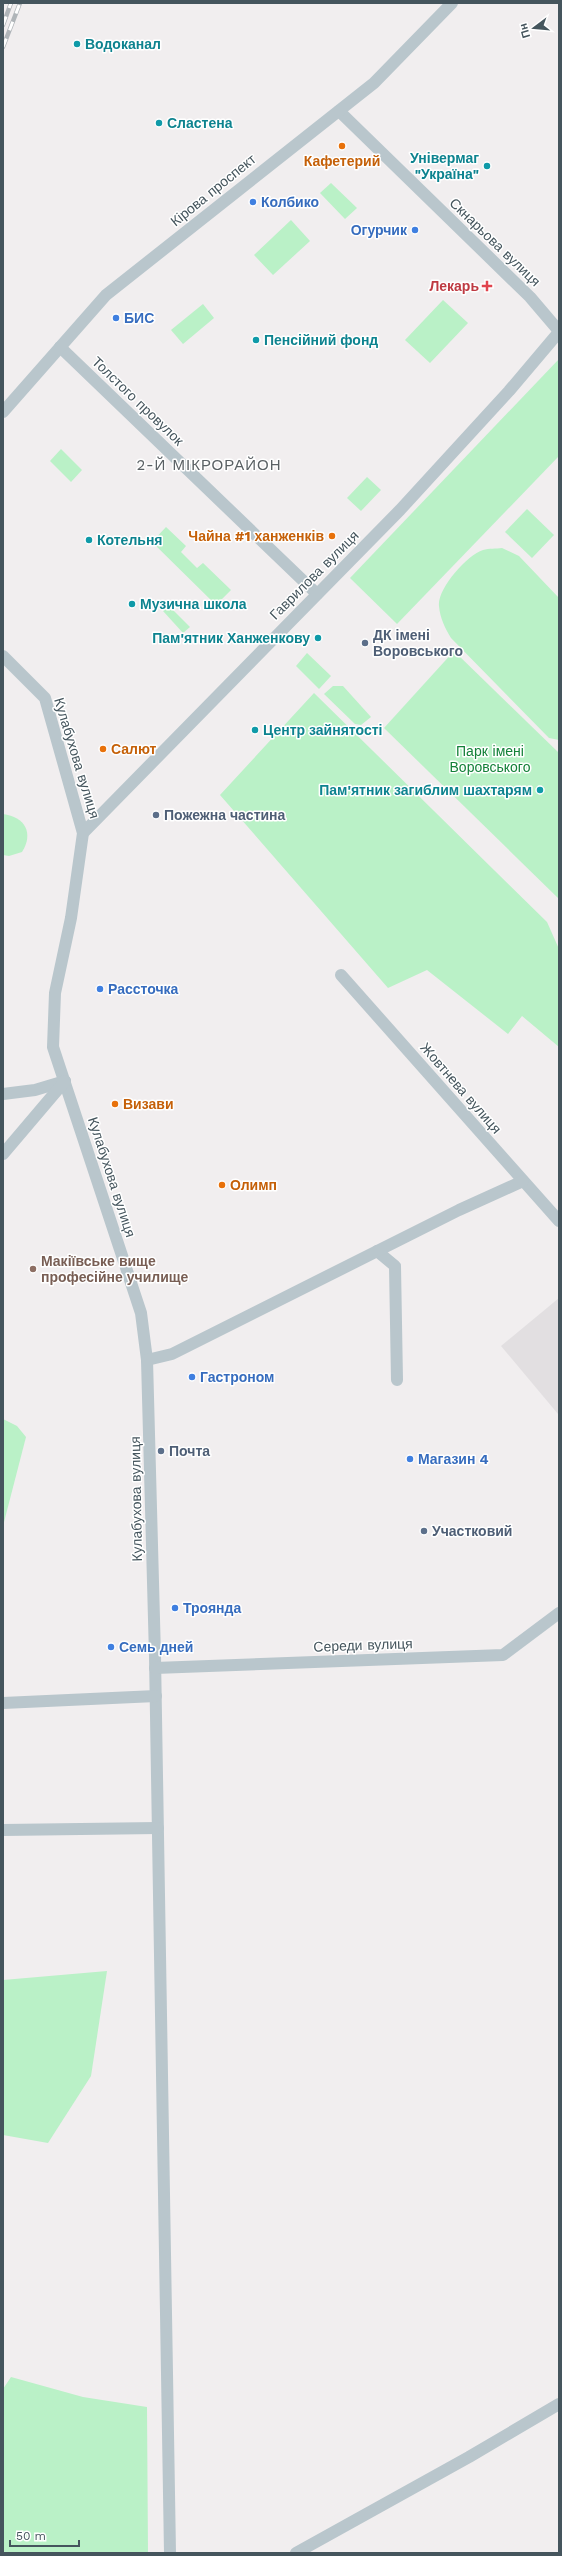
<svg xmlns="http://www.w3.org/2000/svg" width="562" height="2556" font-family="'Work Sans',sans-serif">
	<style>
		.education { fill: #e2dfe1 }
		.green { fill: #baf1c7 }
		.lines { fill: none; stroke-linecap: round; stroke-linejoin: round }
		.minor { stroke: #b9c6cc; stroke-width: 12 }
		.rail-casing { stroke: #b0b5b9; stroke-width: 4.5 }
		.rail { stroke: #fff; stroke-width: 3; stroke-dasharray: 9; stroke-linecap: butt }
		.culture-dot { fill: #0f9aa8; stroke: #fff; stroke-width: 1.5 }
		.food-dot { fill: #e8710a; stroke: #fff; stroke-width: 1.5 }
		.shop-dot { fill: #3f7fe0; stroke: #fff; stroke-width: 1.5 }
		.health-dot { fill: #e0444e; stroke: #fff; stroke-width: 1.5 }
		.service-dot { fill: #5c6f8a; stroke: #fff; stroke-width: 1.5 }
		.education-dot { fill: #8d6e63; stroke: #fff; stroke-width: 1.5 }
		.labels { text-anchor: middle; stroke-width: 3; stroke-linejoin: round; paint-order: stroke }
		.culture-label { font-size: 14px; font-weight: bold; fill: #0d838f; stroke: #fff; text-anchor: start }
		.food-label { font-size: 14px; font-weight: bold; fill: #c56008; stroke: #fff; text-anchor: start }
		.street-label { font-size: 14px; fill: #45555d; stroke: #fff }
		.shop-label { font-size: 14px; font-weight: bold; fill: #366cbe; stroke: #fff; text-anchor: start }
		.health-label { font-size: 14px; font-weight: bold; fill: #be3a42; stroke: #fff; text-anchor: end }
		.service-label { font-size: 14px; font-weight: bold; fill: #4e5e75; stroke: #fff; text-anchor: start }
		.park-label { font-size: 14px; fill: #138138; stroke: #fff }
		.education-label { font-size: 14px; font-weight: bold; fill: #785e54; stroke: #fff; text-anchor: start }
		.neighbourhood-label { font-size: 15px; letter-spacing: 1px; fill: #5a6064; stroke: #fff }
	</style>
	<rect width="100%" height="100%" fill="#f1eeef"/>
	<path class="education" d="M559,1298v114l-1,2 -57,-68z"/>
	<g class="green">
		<path d="M331,183l26,25 -12,11 -25,-26z"/>
		<path d="M291,220l19,21 -37,34 -19,-20z"/>
		<path d="M443,300l25,23 -38,40 -25,-23z"/>
		<path d="M203,304l11,14 -31,26 -12,-14z"/>
		<path d="M559,359v97l-162,168 -47,-46z"/>
		<path d="M61,449l21,21 -11,12 -21,-21z"/>
		<path d="M367,477l14,13 -20,21 -14,-13z"/>
		<path d="M527,509l27,26 -22,23 -27,-26z"/>
		<path d="M166,527l20,19 -5,6 16,16 6,-5 28,27 -15,15 -64,-63z"/>
		<path d="M502,548l17,8 40,42v142l-10,-2 -98,-100c-6,-10 -11,-20 -12,-32 -2,-17 28,-51 44,-56 6,-2 13,-1 19,-2z"/>
		<path d="M169,606l21,21 -7,6 -20,-22z"/>
		<path d="M454,651l105,102v146l-175,-171z"/>
		<path d="M307,653l24,23 -12,13 -23,-23z"/>
		<path d="M333,686h10l28,31 -10,8 -6,-1 -31,-30z"/>
		<path d="M314,693l233,229 12,27v98l-37,-31 -14,18 -81,-64 -39,18 -168,-193z"/>
		<path d="M3,814c22,3 31,19 19,38l-13,4 -6,-1z"/>
		<path d="M3,1419l14,7 9,11 -23,89z"/>
		<path d="M107,1971l-16,105 -43,67 -45,-8v-155z"/>
		<path d="M11,2377l72,20 64,10 1,146h-145v-164z"/>
	</g>
	<g class="lines">
		<g class="minor">
			<path d="M339,111l191,186 29,34"/>
			<path d="M60,347l257,247"/>
			<path d="M3,412l103,-117 268,-212 78,-80"/>
			<path d="M3,656l42,42 38,135 -12,85 -16,75 -2,54 88,266 6,47 8,296 15,897"/>
			<path d="M83,833l317,-323 109,-119 50,-59"/>
			<path d="M341,975l218,246"/>
			<path d="M3,1094l32,-4 30,-9"/>
			<path d="M3,1154l62,-73"/>
			<path d="M377,1251l18,15 2,114"/>
			<path d="M147,1360l25,-6 287,-144 64,-29"/>
			<path d="M155,1668l348,-13 56,-42"/>
			<path d="M3,1703l153,-7"/>
			<path d="M3,1830l155,-2"/>
			<path d="M296,2553l173,-96 90,-53"/>
		</g>
		<defs>
			<g id="rail">
				<path d="M3,25l8,-22"/>
				<path d="M3,47l17,-44"/>
			</g>
		</defs>
		<use href="#rail" class="rail-casing"/>
		<use href="#rail" class="rail"/>
	</g>
	<g class="culture-dot">
		<circle cx="77" cy="44" r="4"/>
		<circle cx="159" cy="123" r="4"/>
		<circle cx="487" cy="166" r="4"/>
		<circle cx="256" cy="340" r="4"/>
		<circle cx="89" cy="540" r="4"/>
		<circle cx="132" cy="604" r="4"/>
		<circle cx="318" cy="638" r="4"/>
		<circle cx="255" cy="730" r="4"/>
		<circle cx="540" cy="790" r="4"/>
	</g>
	<g class="food-dot">
		<circle cx="342" cy="146" r="4"/>
		<circle cx="332" cy="536" r="4"/>
		<circle cx="103" cy="749" r="4"/>
		<circle cx="115" cy="1104" r="4"/>
		<circle cx="222" cy="1185" r="4"/>
	</g>
	<g class="shop-dot">
		<circle cx="253" cy="202" r="4"/>
		<circle cx="415" cy="230" r="4"/>
		<circle cx="116" cy="318" r="4"/>
		<circle cx="100" cy="989" r="4"/>
		<circle cx="192" cy="1377" r="4"/>
		<circle cx="410" cy="1459" r="4"/>
		<circle cx="175" cy="1608" r="4"/>
		<circle cx="111" cy="1647" r="4"/>
	</g>
	<path class="health-dot" d="M485 280h4v4h4v4h-4v4h-4v-4h-4v-4h4z"/>
	<g class="service-dot">
		<circle cx="365" cy="643" r="4"/>
		<circle cx="156" cy="815" r="4"/>
		<circle cx="161" cy="1451" r="4"/>
		<circle cx="424" cy="1531" r="4"/>
	</g>
	<circle class="education-dot" cx="33" cy="1269" r="4"/>
	<g class="labels">
		<g class="culture-label">
			<text x="85" y="49">Водоканал</text>
			<text x="167" y="128">Сластена</text>
			<text x="479" y="163" text-anchor="end">Універмаг<tspan x="479" dy="16">"Україна"</tspan></text>
			<text x="264" y="345">Пенсійний фонд</text>
			<text x="97" y="545">Котельня</text>
			<text x="140" y="609">Музична школа</text>
			<text x="310" y="643" text-anchor="end">Пам'ятник Ханженкову</text>
			<text x="263" y="735">Центр зайнятості</text>
			<text x="532" y="795" text-anchor="end">Пам'ятник загиблим шахтарям</text>
		</g>
		<g class="food-label">
			<text x="342" y="166" text-anchor="middle">Кафетерий</text>
			<text x="324" y="541" text-anchor="end">Чайна #1 ханженків</text>
			<text x="111" y="754">Салют</text>
			<text x="123" y="1109">Визави</text>
			<text x="230" y="1190">Олимп</text>
		</g>
		<g class="street-label">
			<text transform="translate(213 190) rotate(-39)" y="5">Кірова проспект</text>
			<text transform="translate(495 242) rotate(44)" y="5">Скнарьова вулиця</text>
			<text transform="translate(138 401) rotate(44)" y="5">Толстого провулок</text>
			<text transform="translate(314 575) rotate(-45)" y="5">Гаврилова вулиця</text>
			<text transform="translate(77 758) rotate(73)" y="5">Кулабухова вулиця</text>
			<text transform="translate(461 1088) rotate(49)" y="5">Жовтнева вулиця</text>
			<text transform="translate(112 1177) rotate(72)" y="5">Кулабухова вулиця</text>
			<text transform="translate(136 1499) rotate(-91)" y="5">Кулабухова вулиця</text>
			<text transform="translate(363 1645) rotate(-2)" y="5">Середи вулиця</text>
		</g>
		<g class="shop-label">
			<text x="261" y="207">Колбико</text>
			<text x="407" y="235" text-anchor="end">Огурчик</text>
			<text x="124" y="323">БИС</text>
			<text x="108" y="994">Рассточка</text>
			<text x="200" y="1382">Гастроном</text>
			<text x="418" y="1464">Магазин 4</text>
			<text x="183" y="1613">Троянда</text>
			<text x="119" y="1652">Семь дней</text>
		</g>
		<g class="health-label">
			<text x="479" y="291">Лекарь</text>
		</g>
		<g class="service-label">
			<text x="373" y="640">ДК імені<tspan x="373" dy="16">Воровського</tspan></text>
			<text x="164" y="820">Пожежна частина</text>
			<text x="169" y="1456">Почта</text>
			<text x="432" y="1536">Участковий</text>
		</g>
		<g class="park-label">
			<text x="490" y="756">Парк імені<tspan x="490" dy="16">Воровського</tspan></text>
		</g>
		<g class="education-label">
			<text x="41" y="1266">Макіївське вище<tspan x="41" dy="16">професійне училище</tspan></text>
		</g>
		<g class="neighbourhood-label">
			<text x="209" y="470">2-Й МІКРОРАЙОН</text>
		</g>
	</g>
	<rect width="562" height="2556" fill="none" stroke="#45555d" stroke-width="8"/>
	<g transform="translate(534 28) rotate(254)" stroke="#ffffff" stroke-width="3" paint-order="stroke">
	<path d="M0-3L7 15L0 10L-7 15Z" fill="#45555d"/>
	<text y="-6" font-size="11" font-weight="bold" text-anchor="middle" fill="#45555d">Пн</text>
	</g>
	<path d="M10 2540v6h69v-6" fill="none" stroke="#45555d" stroke-width="2"/>
	<text x="16" y="2540" font-size="12" fill="#45555d" stroke="#ffffff" stroke-width="3" paint-order="stroke">50 m</text>
</svg>
